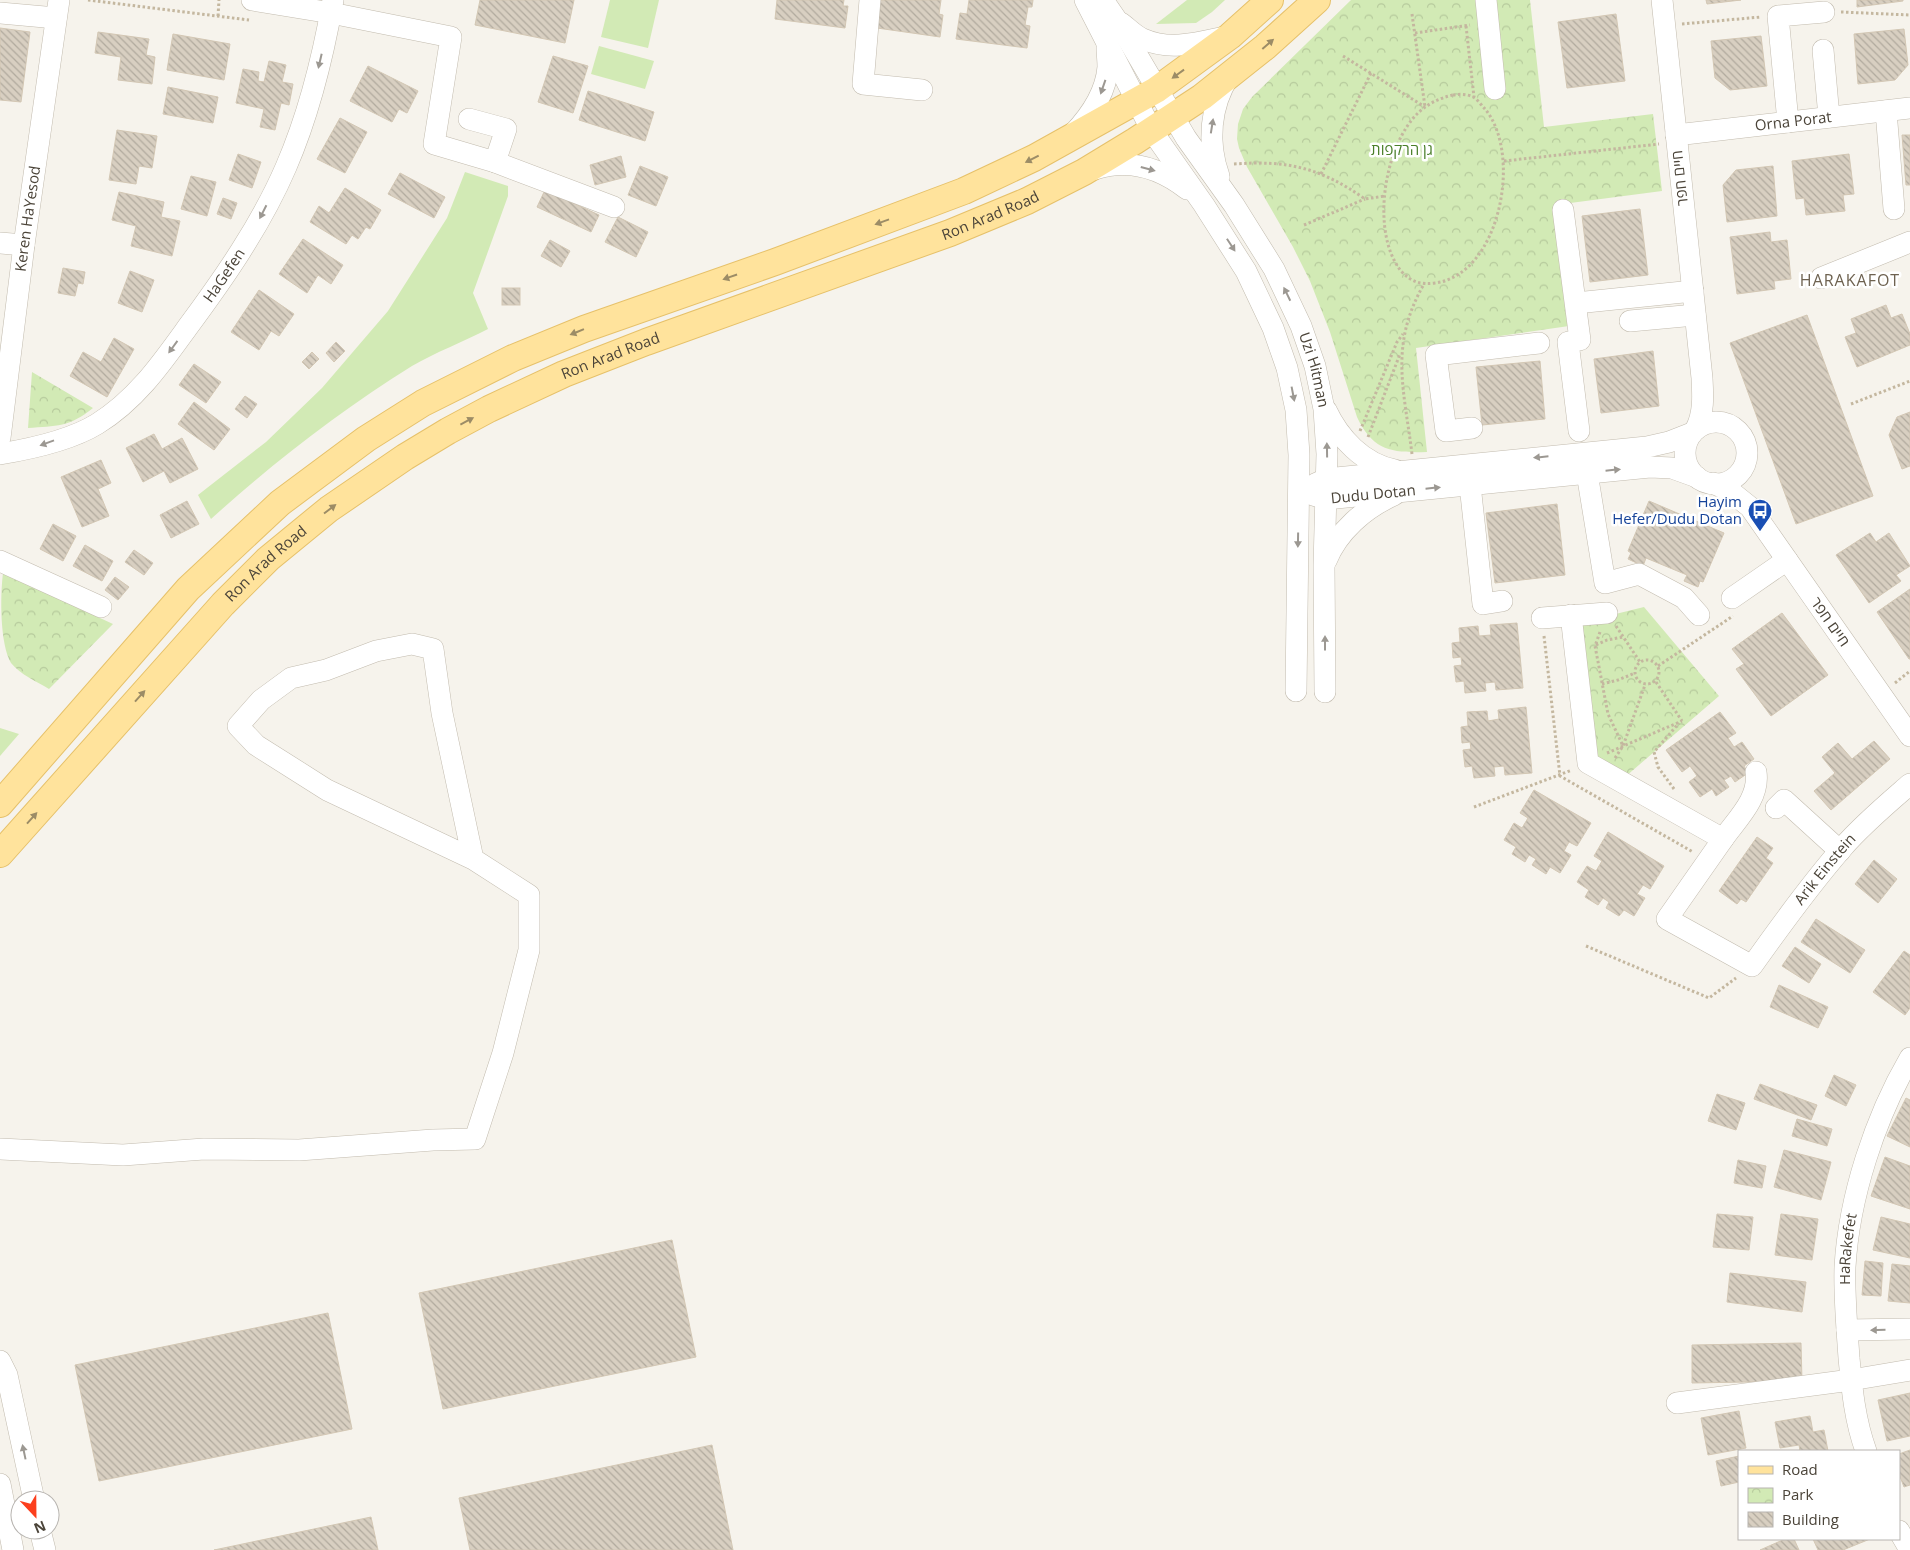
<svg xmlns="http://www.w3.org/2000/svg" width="1910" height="1550" font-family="'Open Sans',Heebo,sans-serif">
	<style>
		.grass { fill: #d2eab5 }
		.park { fill: url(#park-crowns) }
		.building { fill: url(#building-back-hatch); stroke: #d3c7b4 }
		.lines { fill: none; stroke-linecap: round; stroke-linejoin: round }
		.minor-casing { stroke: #c2bbae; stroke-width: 22 }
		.major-casing { stroke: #e6c16a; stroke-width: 28 }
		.path { stroke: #c4b79f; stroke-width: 3; stroke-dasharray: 2.5 2.5; stroke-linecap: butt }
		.minor { stroke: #fff; stroke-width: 21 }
		.major { stroke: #ffe39c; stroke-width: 26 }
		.oneway { fill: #9c8c66 }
		.oneway2 { fill: #9c9892 }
		.labels { text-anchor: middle; stroke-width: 5; stroke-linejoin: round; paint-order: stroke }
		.street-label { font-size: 15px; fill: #4b4439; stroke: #fff }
		.park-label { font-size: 15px; fill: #4a7f2a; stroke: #fff }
		.transit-label { font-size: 15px; fill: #164399; stroke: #fff; text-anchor: end }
		.neighbourhood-label { font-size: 16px; letter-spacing: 1px; fill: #6e6250; stroke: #fff }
	</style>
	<defs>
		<pattern id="park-crowns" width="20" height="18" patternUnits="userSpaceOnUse" patternTransform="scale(1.25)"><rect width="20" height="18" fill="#d2eab5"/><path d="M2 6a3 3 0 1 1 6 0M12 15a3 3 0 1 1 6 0" fill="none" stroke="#b6ca9c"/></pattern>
		<pattern id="building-back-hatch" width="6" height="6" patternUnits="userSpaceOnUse" patternTransform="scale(1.25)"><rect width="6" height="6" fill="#d8cfc1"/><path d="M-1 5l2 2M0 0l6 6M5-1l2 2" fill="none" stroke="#b1aa9e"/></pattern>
	</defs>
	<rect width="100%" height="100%" fill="#f6f3ec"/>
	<g class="grass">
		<path d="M610,0h49l-11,48 -47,-11z"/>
		<path d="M1187,0h38l-13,12 -16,11 -40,1z"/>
		<path d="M599,46l55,15 -9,28 -54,-15z"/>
		<path d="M465,172l43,14v10l-35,97 15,36c-25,13 -52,23 -76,37 -71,44 -139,97 -201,153l-13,-24 68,-53 56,-54 66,-77 59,-93z"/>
		<path d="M0,728l19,6 -19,22z"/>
	</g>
	<g class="park">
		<path d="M1351,0h179l14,127 109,-13 9,77 -107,14 14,121 -153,22 11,104c-35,1 -54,-1 -70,-35l-27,-85 -20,-51 -17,-34 -46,-80 -8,-19 -2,-9 1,-15 5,-15 9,-12z"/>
		<path d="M32,372l61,36c-23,19 -37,18 -65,20z"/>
		<path d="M3,573l110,51 -64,65c-13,-8 -28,-14 -38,-26 -11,-19 -11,-66 -8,-90z"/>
		<path d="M1644,607l75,89 -94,81 -33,-19 -13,-135z"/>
	</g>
	<g class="building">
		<path d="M480,0h94l-9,43 -90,-18z"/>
		<path d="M777,0h67l-1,6h5l-3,22 -70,-9z"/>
		<path d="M881,0h60l-2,14 4,1 -3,22 -70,-10 4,-25 6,1z"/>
		<path d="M969,0h64l-1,7h-4l-3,18 5,1 -3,22 -71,-9 4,-26 7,1z"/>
		<path d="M1706,0h35l-34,4z"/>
		<path d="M1857,0h46v1l-46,6z"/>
		<path d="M1616,14l9,67 -58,7 -9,-66z"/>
		<path d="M0,28l30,4 -9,70 -21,-2z"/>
		<path d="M1904,29l4,36 -13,15 -37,4 -4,-50z"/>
		<path d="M98,32l51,7 -3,16 9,2 -3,27 -34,-4 3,-23 -26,-4z"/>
		<path d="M173,34l57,10 -6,36 -57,-10z"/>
		<path d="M1761,36l6,50 -37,4 -15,-12 -4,-37z"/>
		<path d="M553,56l35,10 -15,47 -35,-11z"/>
		<path d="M269,61l17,4 -4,17 11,2 -4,21 -8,-2 -6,27 -15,-3 4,-18 -28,-6 7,-34 16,3 -1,9 6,1z"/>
		<path d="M368,66l50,25 -11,22 -8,-4 -7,13 -42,-21z"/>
		<path d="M168,87l50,10 -5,26 -50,-9z"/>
		<path d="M588,91l66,21 -9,29 -66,-21z"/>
		<path d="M340,118l27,14 -22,41 -28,-14z"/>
		<path d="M117,130l40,6 -5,32 -13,-2 -3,18 -27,-4z"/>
		<path d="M1902,135h8v50h-4z"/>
		<path d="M238,154l23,8 -9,26 -23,-8z"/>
		<path d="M1849,154l5,40 -11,1 2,16 -39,4 -2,-17 -8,1 -4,-38z"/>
		<path d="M621,156l5,21 -31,8 -5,-20z"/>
		<path d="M640,166l28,11 -12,29 -28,-11z"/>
		<path d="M1773,166l4,50 -50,6 -4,-37 13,-15z"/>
		<path d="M400,173l45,24 -11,21 -46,-24z"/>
		<path d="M191,176l25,6 -9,34 -26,-7z"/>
		<path d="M345,188l36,22 -11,19 -4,-2 -8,12 -6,-4 -6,9 -36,-22 9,-16 10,7z"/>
		<path d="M545,190l54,25 -8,17 -54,-25z"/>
		<path d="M119,192l45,10 -3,15 19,4 -8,35 -41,-10 5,-20 -24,-6z"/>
		<path d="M223,198l14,5 -6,16 -14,-5z"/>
		<path d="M1640,209l8,66 -58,7 -8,-66z"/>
		<path d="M618,217l30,15 -12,25 -31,-15z"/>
		<path d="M1770,232l1,10 16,-2 4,39 -17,2 1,8 -38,5 -7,-57z"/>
		<path d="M303,239l40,26 -12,19 -13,-9 -11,18 -28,-19z"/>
		<path d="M550,240l20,11 -9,16 -20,-11z"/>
		<path d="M63,268l22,4 -2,12 -5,-1 -3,13 -17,-3z"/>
		<path d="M130,271l24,9 -12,32 -24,-9z"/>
		<rect x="502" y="288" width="18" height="17"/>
		<path d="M259,290l35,24 -15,22 -8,-5 -12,19 -28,-18z"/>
		<path d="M1886,305l5,13 11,-4 8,20v11l-53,22 -12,-30 11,-4 -5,-14z"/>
		<path d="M1807,315l66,181 -77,28 -66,-181z"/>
		<path d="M114,338l20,11 -27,48 -37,-21 13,-24 18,10z"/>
		<path d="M336,342l9,9 -11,11 -8,-9z"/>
		<path d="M1653,351l6,55 -58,7 -7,-54z"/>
		<path d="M312,352l7,7 -10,10 -7,-7z"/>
		<path d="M1540,361l5,58 -63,6 -6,-58z"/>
		<path d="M194,364l27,18 -15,21 -27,-18z"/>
		<path d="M245,396l12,8 -10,14 -12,-9z"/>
		<path d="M194,402l36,27 -16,21 -36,-26z"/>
		<path d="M1910,412v54l-8,3 -13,-34 8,-18z"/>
		<path d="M154,434l8,15 20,-11 16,31 -28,14 -6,-12 -21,11 -17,-34z"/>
		<path d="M101,460l10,23 -13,6 11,27 -27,11 -21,-50z"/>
		<path d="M187,501l12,23 -28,14 -11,-23z"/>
		<path d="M1649,501l75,32 -21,49 -3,-1 -2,6 -14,-6 3,-6 -41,-17 -3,8 -15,-7 3,-6 -3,-2z"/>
		<path d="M1557,504l8,71 -70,8 -9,-70z"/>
		<path d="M53,524l23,12 -13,25 -23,-12z"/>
		<path d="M1870,533l6,9 13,-9 21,33 -14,9 5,6 -32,22 -33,-48z"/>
		<path d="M85,545l28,16 -11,20 -29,-15z"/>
		<path d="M134,550l19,13 -9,12 -19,-13z"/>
		<path d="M115,577l14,10 -11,13 -13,-10z"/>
		<path d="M1910,589v70h-1l-32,-47z"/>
		<path d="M1782,613l46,62 -57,41 -35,-47 8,-5 -12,-15z"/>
		<path d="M1517,623l6,65 -27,2 -1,-8 -10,1 1,8 -21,2 -1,-12 -8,1 -2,-16 8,-1 -1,-8 -8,1 -1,-15 8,-1 -1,-14 19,-2 1,10 12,-1 -1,-10z"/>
		<path d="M1526,707l6,66 -27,2 -1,-9 -10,1 1,9 -21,2 -2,-12 -7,1 -2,-17 8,-1 -1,-7 -8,1 -1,-16 7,-1 -1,-14 20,-1 1,10 11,-2 -1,-9z"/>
		<path d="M1720,712l16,21 -8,5 6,9 8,-5 12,17 -10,7 4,7 -13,9 -4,-6 -7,4 5,7 -13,9 -4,-7 -12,8 -11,-15 8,-6 -7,-10 -8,6 -16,-22z"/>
		<path d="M1874,741l16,18 -59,51 -17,-19 21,-18 -13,-16 16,-14 14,16z"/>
		<path d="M1534,790l57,33 -14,23 -8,-4 -5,9 7,4 -11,18 -10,-6 -4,7 -14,-9 4,-6 -7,-4 -4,7 -13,-8 4,-7 -12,-7 10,-17 8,5 6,-10 -8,-5z"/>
		<path d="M1608,832l56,34 -14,23 -7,-4 -6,9 8,4 -11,18 -10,-6 -5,6 -13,-8 3,-6 -6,-4 -5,7 -13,-8 4,-7 -12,-8 10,-16 9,5 6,-10 -8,-5z"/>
		<path d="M1757,837l16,11 -7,10 7,5 -27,39 -5,-3 -4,5 -18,-13z"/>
		<path d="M1874,860l23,19 -19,24 -23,-19z"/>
		<path d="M1816,919l49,31 -15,23 -49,-31z"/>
		<path d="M1795,947l26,17 -12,19 -27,-17z"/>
		<path d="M1904,951l6,4v53l-5,7 -32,-23z"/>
		<path d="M1779,985l49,22 -10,21 -48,-21z"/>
		<path d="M1834,1075l22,10 -10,21 -21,-10z"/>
		<path d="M1760,1084l57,21 -6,15 -57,-21z"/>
		<path d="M1717,1094l28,9 -9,27 -28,-9z"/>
		<path d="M1906,1098l4,2v47l-23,-11z"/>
		<path d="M1797,1119l35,10 -5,17 -35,-10z"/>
		<path d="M1784,1150l47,12 -10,38 -47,-13z"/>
		<path d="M1885,1157l25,9v43l-39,-13z"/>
		<path d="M1738,1160l28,6 -4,22 -28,-5z"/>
		<path d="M1717,1214l36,3 -4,33 -36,-3z"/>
		<path d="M1781,1214l37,5 -6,41 -37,-5z"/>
		<path d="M1881,1217l29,7v34l-37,-8z"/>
		<path d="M672,1240l24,117 -253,52 -24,-116z"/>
		<path d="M1865,1261l18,2 -2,33 -19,-1z"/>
		<path d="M1892,1264l18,2v37l-22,-2z"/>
		<path d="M1730,1273l76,9 -4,30 -75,-10z"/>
		<path d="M328,1313l24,116 -253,52 -24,-116z"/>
		<path d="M1801,1343l1,38 -110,2v-38z"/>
		<path d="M1910,1393v43l-23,5 -9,-41z"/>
		<path d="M1739,1411l7,37 -38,7 -7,-37z"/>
		<path d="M1810,1416l3,16 11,-2 4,21h-28l-1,-6 -19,3 -5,-26z"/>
		<path d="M712,1445l21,105h-263l-11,-52z"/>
		<path d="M1910,1450v35l-6,2 -5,-13v-20z"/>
		<path d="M1739,1456v26l-18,4 -5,-25z"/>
		<path d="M371,1517l7,33h-164z"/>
		<path d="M1785,1539h9l5,11h-39z"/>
		<path d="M1813,1539h57l-27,11h-25z"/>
	</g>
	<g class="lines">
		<defs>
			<g id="minor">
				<path d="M252,0l79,13 120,24 -17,107 61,18 11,-33 -37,-10"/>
				<path d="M870,0l-7,84 59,6"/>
				<path d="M1085,0l67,131 52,74 42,66 27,57 14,40 9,42 3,45 -3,236"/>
				<path id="s1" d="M1103,0l13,19 70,119 48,67 40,64 27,57 14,40 9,43 3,45 -3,112 1,126"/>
				<path d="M1486,0l9,89"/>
				<path d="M1662,0l40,378c1,18 2,35 -6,51"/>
				<path d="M0,13l56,5"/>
				<path d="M1121,23c7,5 14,13 22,16 27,12 54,4 82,-2"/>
				<path d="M1823,50l6,67"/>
				<path d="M1886,111l8,98"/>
				<path d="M1788,122l-10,-106 46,-4"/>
				<path d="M1073,134c17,-18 33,-42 35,-67 0,-7 -1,-14 -1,-20"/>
				<path id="s2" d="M1676,135l234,-27"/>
				<path d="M495,162l119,45"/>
				<path d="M1095,169c34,-11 65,-1 92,20"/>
				<path d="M1219,176c-12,-33 -9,-70 10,-100"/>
				<path d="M1563,210l17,130 -12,2 11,89"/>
				<path d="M0,243l24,2"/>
				<path d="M1821,278l89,-36"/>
				<path d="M1576,303l117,-12"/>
				<path d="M1630,321l65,-6"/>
				<path d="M1326,410c13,28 37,54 69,60"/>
				<circle cx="1716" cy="453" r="31"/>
				<path d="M1472,428l-26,3 -10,-76 103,-12"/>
				<path id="s3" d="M0,438l24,-193 35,-245"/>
				<path id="s4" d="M0,454c30,-5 71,-14 97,-30 39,-24 64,-60 90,-96 37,-50 74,-103 99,-161 23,-53 37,-110 47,-167"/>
				<path d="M1587,473l18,110 34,-9 45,24 15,17"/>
				<path d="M1713,483l17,8 20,16 160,229"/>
				<path d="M1315,484l11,-5 321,-32 22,-5 23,-9"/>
				<path d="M1470,485l13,119 19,-3"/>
				<path id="s5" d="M1313,495l13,4 324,-32 22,1 25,9"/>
				<path d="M0,561l101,46"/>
				<path d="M1326,561c12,-30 39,-53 68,-66"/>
				<path d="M1732,598l55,-38"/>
				<path id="s6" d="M1571,615l17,148 135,76 -56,80 85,47c29,-41 58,-81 91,-119 20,-23 44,-43 67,-63"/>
				<path d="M1542,618l65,-5"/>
				<path d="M1776,808l8,-8 56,51"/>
				<path d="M1723,839c14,-20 37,-41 33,-67"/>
				<path d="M0,1149l123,6 81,-6 95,1 134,-10 42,-1 28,-86 26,-103v-55l-56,-36 -146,-69 -71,-45 -18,-19 23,-26 30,-22 35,-8 50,-19 36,-7 21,5 9,64 31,146"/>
				<path d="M1847,1330l63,-1"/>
				<path d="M0,1361l7,14 27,125"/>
				<path d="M1677,1403l174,-23 59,-10"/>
				<path id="s7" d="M1866,1451c-11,-30 -14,-61 -17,-93 -2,-30 -5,-61 -4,-91 4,-70 30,-149 65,-209"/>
				<path d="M0,1484l13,66"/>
				<path d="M40,1530l5,20"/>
				<path d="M1899,1531l11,19"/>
			</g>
			<g id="major">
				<path d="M0,804l188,-215 92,-86 86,-64 57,-36 90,-45 71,-29 191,-67 189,-71 70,-33 122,-68 74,-54 40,-36"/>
				<path id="s8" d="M0,854l223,-250 45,-45 61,-50 76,-52 43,-26 41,-22 75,-35 82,-32 304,-109 77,-32 57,-29 51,-31 67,-44 63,-50 52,-47"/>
			</g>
		</defs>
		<use href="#minor" class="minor-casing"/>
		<use href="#major" class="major-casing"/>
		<g class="path">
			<path d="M88,0l161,20"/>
			<path d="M1841,12l69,3"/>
			<path d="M1412,14l13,93"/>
			<path d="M218,16l1,-16"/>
			<path d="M1682,24l79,-7"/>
			<path d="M1466,26l8,71"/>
			<path d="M1415,33l55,-8"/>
			<path d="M1343,56l82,51"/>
			<path d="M1453,95c6,-1 12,-1 18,1 6,2 10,9 14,13 38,45 15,166 -50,174 -14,2 -24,-1 -34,-12 -31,-39 -17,-126 18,-159 10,-9 21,-14 34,-17z"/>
			<path d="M1504,161l155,-17"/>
			<path d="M1234,164c54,-4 87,4 131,35l20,-3"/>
			<path d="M1321,174l50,-101"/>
			<path d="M1304,225l61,-26"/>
			<path d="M1851,404l59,-23"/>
			<path d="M1360,431l37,-89 6,-8"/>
			<path d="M1368,437l32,-83"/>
			<path d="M1412,454c-8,-65 -23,-109 12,-170"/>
			<path d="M1616,626l24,36"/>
			<path d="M1600,632l-5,14 13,68 15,32"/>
			<path d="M1544,636l16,140 133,76"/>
			<path d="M1596,645l11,-5 16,-3"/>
			<circle cx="1647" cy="672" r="12"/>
			<path d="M1658,666l75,-50"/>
			<path d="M1656,682l26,39"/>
			<path d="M1895,683l15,-12"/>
			<path d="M1602,684l16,-4 17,-7"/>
			<path d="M1607,753l75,-32"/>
			<path d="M1615,758l8,-12 22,-61"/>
			<path d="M1674,789l-16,-22 -4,-15 25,-29"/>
			<path d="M1474,807l98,-37"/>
			<path d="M1586,946l123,52 27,-20"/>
		</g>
		<use href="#minor" class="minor"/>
		<use href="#major" class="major"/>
	</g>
	<defs><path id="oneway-solid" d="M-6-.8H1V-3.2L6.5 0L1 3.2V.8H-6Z" transform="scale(1.25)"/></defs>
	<g class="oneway">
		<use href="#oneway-solid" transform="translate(1268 44) rotate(-41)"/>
		<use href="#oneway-solid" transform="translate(1178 74) rotate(144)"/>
		<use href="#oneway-solid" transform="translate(1032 159) rotate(153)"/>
		<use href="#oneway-solid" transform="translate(882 222) rotate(160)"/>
		<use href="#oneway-solid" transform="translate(730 277) rotate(161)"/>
		<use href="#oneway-solid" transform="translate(577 332) rotate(158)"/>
		<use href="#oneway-solid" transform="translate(467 421) rotate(-28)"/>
		<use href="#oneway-solid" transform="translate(330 509) rotate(-37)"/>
		<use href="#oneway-solid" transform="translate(140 696) rotate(-48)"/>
		<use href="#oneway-solid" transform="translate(32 818) rotate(-48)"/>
	</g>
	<g class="oneway2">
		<use href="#oneway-solid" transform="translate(320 61) rotate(103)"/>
		<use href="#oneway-solid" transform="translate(1103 87) rotate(109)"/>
		<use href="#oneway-solid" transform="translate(1212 126) rotate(-81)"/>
		<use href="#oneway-solid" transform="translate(1148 169) rotate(15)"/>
		<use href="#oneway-solid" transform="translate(263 212) rotate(117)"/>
		<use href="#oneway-solid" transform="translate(1231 245) rotate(57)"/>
		<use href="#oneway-solid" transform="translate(1287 294) rotate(-116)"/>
		<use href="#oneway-solid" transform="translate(173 347) rotate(126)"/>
		<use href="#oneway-solid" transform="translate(1293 394) rotate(79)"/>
		<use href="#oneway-solid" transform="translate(47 443) rotate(160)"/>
		<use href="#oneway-solid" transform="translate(1327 450) rotate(-91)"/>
		<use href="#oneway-solid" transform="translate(1541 457) rotate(174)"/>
		<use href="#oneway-solid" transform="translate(1613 470) rotate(-6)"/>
		<use href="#oneway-solid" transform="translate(1433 488) rotate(-6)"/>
		<use href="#oneway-solid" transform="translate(1298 540) rotate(91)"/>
		<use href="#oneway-solid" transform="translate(1325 643) rotate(-90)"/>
		<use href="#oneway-solid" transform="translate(1878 1330) rotate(179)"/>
		<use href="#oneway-solid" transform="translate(24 1452) rotate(-102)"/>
	</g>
	<defs>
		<symbol id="bus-pin" viewBox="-11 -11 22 30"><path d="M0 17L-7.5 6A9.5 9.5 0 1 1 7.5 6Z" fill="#1a4fb4" stroke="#fff"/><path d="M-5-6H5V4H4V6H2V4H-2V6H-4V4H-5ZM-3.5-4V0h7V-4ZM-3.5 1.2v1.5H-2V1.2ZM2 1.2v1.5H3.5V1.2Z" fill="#fff"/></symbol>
	</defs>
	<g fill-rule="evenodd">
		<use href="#bus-pin" x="1746" y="497" width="28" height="38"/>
	</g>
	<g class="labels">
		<g class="street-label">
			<text dy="5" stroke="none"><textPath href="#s2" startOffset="118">Orna Porat</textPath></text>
			<text transform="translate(1680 178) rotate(-96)" y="5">חיים חפר</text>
			<text dy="5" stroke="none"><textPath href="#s8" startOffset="1204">Ron Arad Road</textPath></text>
			<text dy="5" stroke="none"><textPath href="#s3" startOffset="221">Keren HaYesod</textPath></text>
			<text dy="5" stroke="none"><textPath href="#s4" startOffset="299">HaGefen</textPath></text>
			<text dy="5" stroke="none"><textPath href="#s8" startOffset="799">Ron Arad Road</textPath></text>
			<text dy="5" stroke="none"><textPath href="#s1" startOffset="428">Uzi Hitman</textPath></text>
			<text dy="5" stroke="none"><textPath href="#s5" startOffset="61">Dudu Dotan</textPath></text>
			<text dy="5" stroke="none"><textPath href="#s8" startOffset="394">Ron Arad Road</textPath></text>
			<text transform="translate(1830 622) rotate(55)" y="5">חיים חפר</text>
			<text dy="5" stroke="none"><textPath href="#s6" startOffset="620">Arik Einstein</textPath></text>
			<text dy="5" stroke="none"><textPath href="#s7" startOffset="204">HaRakefet</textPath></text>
		</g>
		<g class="park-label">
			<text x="1402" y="155">גן הרקפות</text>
		</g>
		<g class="transit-label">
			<text x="1742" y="507">Hayim<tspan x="1742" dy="17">Hefer/Dudu Dotan</tspan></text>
		</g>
		<g class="neighbourhood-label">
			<text x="1850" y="286">HARAKAFOT</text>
		</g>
	</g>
	<rect x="1738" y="1450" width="162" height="90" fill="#ffffff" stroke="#b7b4b0"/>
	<rect x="1748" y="1466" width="25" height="8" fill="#ffe39c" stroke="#b7b4b0"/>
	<text x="1782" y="1475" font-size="15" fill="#4b4439">Road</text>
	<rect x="1748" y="1488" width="25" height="15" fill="url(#park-crowns)" stroke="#b7b4b0"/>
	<text x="1782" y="1500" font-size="15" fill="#4b4439">Park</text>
	<rect x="1748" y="1512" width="25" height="15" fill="url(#building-back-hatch)" stroke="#b7b4b0"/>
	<text x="1782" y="1525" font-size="15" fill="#4b4439">Building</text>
	<g transform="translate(35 1515) rotate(158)"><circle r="24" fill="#ffffff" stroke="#b7b4b0"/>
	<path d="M0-4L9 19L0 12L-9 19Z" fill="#fc3f1d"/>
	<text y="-8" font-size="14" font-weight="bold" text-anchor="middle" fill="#4b4439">N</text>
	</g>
</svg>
